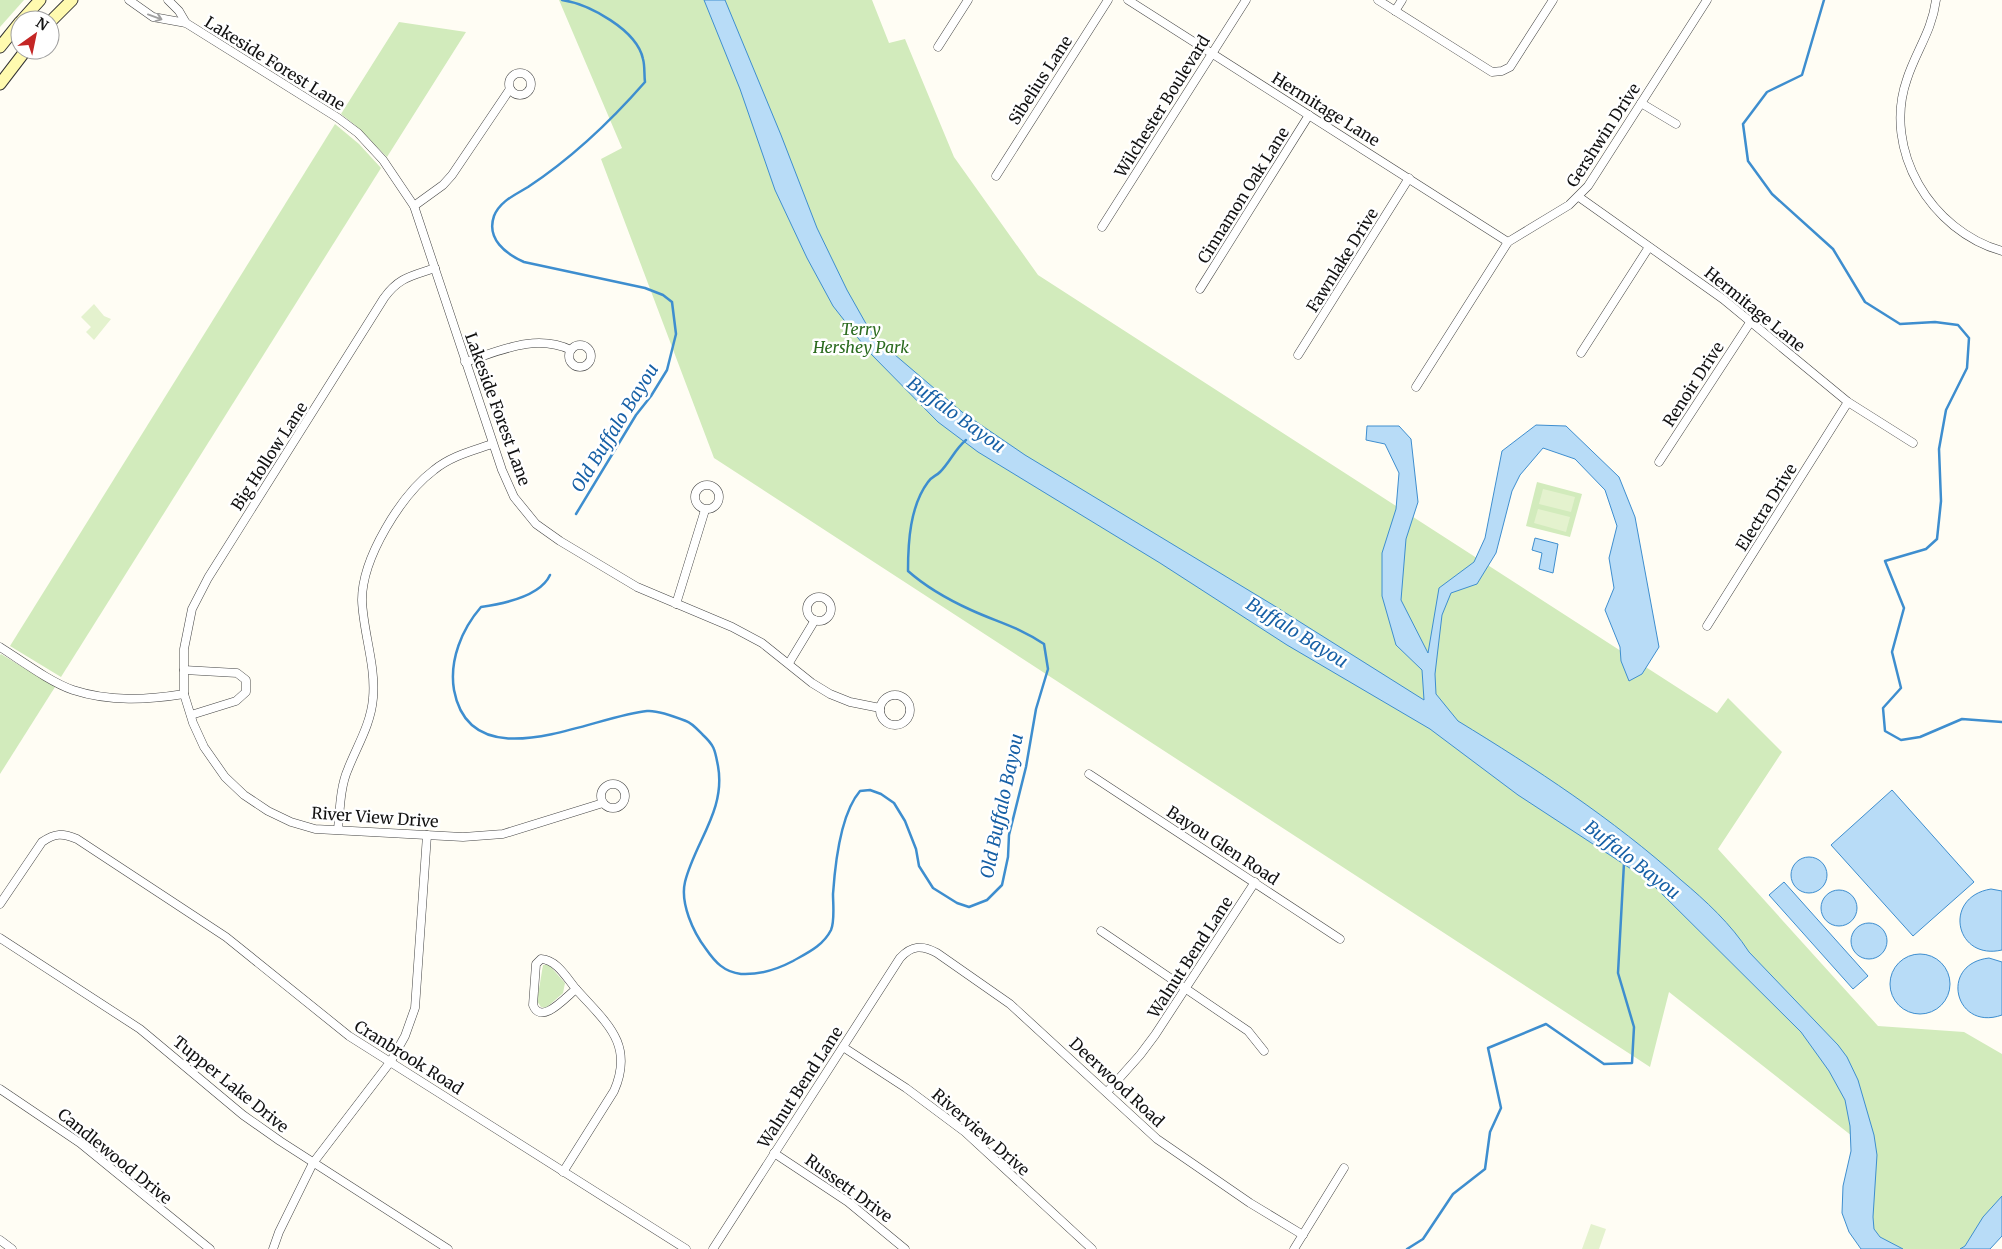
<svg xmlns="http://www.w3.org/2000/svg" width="2002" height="1249" font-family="Merriweather,serif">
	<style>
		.green { fill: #d2ebbc }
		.pitch { fill: #e4f2ce }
		.water { fill: #b8dcf7; stroke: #3e8ecf }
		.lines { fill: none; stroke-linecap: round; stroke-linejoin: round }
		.stream { stroke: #3e8ecf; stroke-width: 2.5 }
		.minor-casing { stroke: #444; stroke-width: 9 }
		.secondary-casing { stroke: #333; stroke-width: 13 }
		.minor { stroke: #fff; stroke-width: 8 }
		.secondary { stroke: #fffaaf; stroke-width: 11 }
		.oneway { stroke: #a0a0a0 }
		.labels { text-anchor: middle; stroke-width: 5; stroke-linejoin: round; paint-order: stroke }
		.street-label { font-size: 16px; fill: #111; stroke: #fff }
		.park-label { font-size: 16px; font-style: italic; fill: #2b6b1f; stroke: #fff }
		.water-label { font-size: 18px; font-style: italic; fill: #1760a6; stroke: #fff }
	</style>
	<rect width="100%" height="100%" fill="#fffdf4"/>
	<g class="green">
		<path d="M0,0h24l-24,27z"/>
		<path d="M559,0h313l17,43 16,-4 49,118 84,118 679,438 11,-15 54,54 -64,97 160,177 86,6 38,22v167l-27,28h-92l-14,-9 -3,-93 -197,-155 -19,75 -936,-609 -113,-299 21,-11z"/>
		<path d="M399,22l67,10 -79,125 -32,-32 -14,-11z"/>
		<path d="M335,124l24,20 22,24 -320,509 -51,-31z"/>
		<path d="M1537,482l45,12 -12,43 -44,-11z"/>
		<path d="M1,654l54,33 -55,87v-119z"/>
		<path d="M543,965h6l16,18 -2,10 -17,15 -5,-1 -4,-6z"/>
	</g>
	<g class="pitch">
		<path d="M94,304l10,12 7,3 -17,21 -8,-8 5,-5 -10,-10z"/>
		<path d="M1543,489l32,8 -4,15 -32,-8z"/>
		<path d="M1538,509l32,8 -4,15 -32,-9z"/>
		<path d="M1591,1224l15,5 -7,20h-17z"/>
	</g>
	<g class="water">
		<path d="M704,0h21l56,135 36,93 30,62 22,39 12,14 81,69 63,43 248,150 151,95 -2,-30 -26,-25 -14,-49v-43l14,-44 3,-36 -14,-29 -19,-4 1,-14h32l12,13 7,63 -12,37 -5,61 27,53 11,-65 35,-26 11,-24 17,-87 34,-26 30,1 53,51 16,40 24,130 -17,27 -13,7 -8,-20 -1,-14 -15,-37 9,-22 -5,-30 8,-32 -12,-36 -30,-31 -32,-11 -23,27 -8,16 -16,62 -19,31 -26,9 -9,22 -7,59 1,20 22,27c77,47 155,98 223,159 25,21 50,44 68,72l89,93 9,12 11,23 16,55 3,20 -4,62 1,12 6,8 23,12h-42l-12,-17 -7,-19 1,-27 8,-35 -1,-25 -5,-26 -16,-29 -28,-39 -153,-152 -130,-85 -88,-66 -143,-84 -127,-82 -182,-111 -40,-30 -69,-70 -36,-46 -26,-48 -32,-68 -35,-101z"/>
		<path d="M1535,538l23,6 -5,29 -14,-4 3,-16 -10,-3z"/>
		<path d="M1892,790l82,92 -61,54 -82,-91z"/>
		<circle cx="1809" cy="875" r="18"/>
		<path d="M1784,882l84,94 -15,13 -84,-94z"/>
		<path d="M1991,889l11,2v59c-47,11 -60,-53 -11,-61z"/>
		<circle cx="1839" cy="908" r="18"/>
		<circle cx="1869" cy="941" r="18"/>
		<circle cx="1920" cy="984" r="30"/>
		<path d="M1989,958l13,4v53c-47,17 -64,-51 -13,-57z"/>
		<path d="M2002,1196v40l-12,13h-30l5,-3 18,-29z"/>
	</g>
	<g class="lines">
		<g class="stream">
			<path d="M562,0c27,4 75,30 81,59 2,7 1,16 2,23 -35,40 -73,76 -117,105 -13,8 -28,14 -34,29 -8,23 12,38 30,46l121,26 18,7 9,7 4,32 -9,36 -16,26 -15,19 -60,99"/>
			<path d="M1824,0l-22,75 -35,17 -24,32 5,37 24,33 61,55 32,53 35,22 35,-2 23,3 11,13 -2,30 -21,42 -7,39 2,52 -4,38 -11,10 -41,12 19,47 -12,44 9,36 -18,20 2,23 16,9 19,-3 42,-18 40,3"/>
			<path d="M550,575c-10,22 -48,29 -69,32 -19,22 -32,53 -27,83 17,92 138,26 193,21 10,-1 29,6 39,10 6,2 12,9 17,14 12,11 12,16 15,31 8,44 -23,76 -33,116 -5,21 8,50 21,67 9,13 18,23 35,25 19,1 35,-4 52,-13 14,-8 30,-15 38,-31 4,-9 2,-26 2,-36 2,-29 8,-81 27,-103l10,-1 11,4 13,9 11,18 11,28 3,17 14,22 24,15 12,4 18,-7 15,-15 6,-28 1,-22 17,-68 10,-58 12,-40 -4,-25c-25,-17 -47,-22 -73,-34 -22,-10 -45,-23 -63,-39 0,-29 2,-65 20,-89 3,-5 8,-6 12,-10 10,-10 15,-23 26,-32"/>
			<path d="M1407,1249l16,-10 30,-45 32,-25 5,-37 11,-24 -13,-60 58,-24 58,40 28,-1 2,-36 -16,-54 6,-110"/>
		</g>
		<defs>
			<g id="minor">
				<path d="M129,0l24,17 33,6 152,95 20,15 25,27 31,46 88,264 12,27 22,27 24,17 77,46 95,40 30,16 50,40 18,11 20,8 30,6"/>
				<path d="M168,0l11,11 7,12"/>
				<path d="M1128,0l380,242"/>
				<path d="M1378,0l114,72 10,-1 8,-4 43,-67"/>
				<path d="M1936,0c-4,31 -20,51 -29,79 -25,71 24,152 95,172"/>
				<path d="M1395,11l7,-11"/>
				<path d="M938,47l30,-47"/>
				<circle cx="520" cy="84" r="11"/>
				<path d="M1641,103l35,21"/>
				<path d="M996,176l112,-176"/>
				<path d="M1579,197l144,102 125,103 65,41"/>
				<path d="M414,206l29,-21 9,-10 58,-86"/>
				<path d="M1102,227l144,-227"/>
				<path d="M435,268c-23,8 -36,9 -51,30l-176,280 -16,31 -8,40v45l9,29 11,24 21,30 19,18 24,16 23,11 24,7 148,8 40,-3 100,-31"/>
				<path d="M1200,289l109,-174"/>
				<circle cx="580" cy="356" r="11"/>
				<path d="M1581,353l68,-106"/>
				<path d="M1298,355l111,-177"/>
				<path d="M465,362c35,-11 70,-29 106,-12"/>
				<path d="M1416,387l92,-145 61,-37 19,-19 119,-186"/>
				<path d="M1659,462l92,-141"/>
				<circle cx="707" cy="497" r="12"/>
				<circle cx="819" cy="609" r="12"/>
				<path d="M676,604l29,-94"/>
				<path d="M1707,626l141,-224"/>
				<path d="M0,647c22,14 50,35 73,43 37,12 74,10 111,4"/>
				<path d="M789,663l26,-43"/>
				<path d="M184,670l53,3 9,7v12l-10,9 -45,14"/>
				<circle cx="895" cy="710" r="15"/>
				<path d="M1089,774l251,165"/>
				<circle cx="613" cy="796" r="12"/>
				<path d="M338,829c2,-19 2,-42 10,-60 9,-23 23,-45 25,-71 3,-33 -10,-66 -11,-98 0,-42 39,-105 72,-130 17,-14 38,-19 58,-26"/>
				<path d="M0,904l42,-62c13,-9 20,-9 35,-3l149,98 123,99 337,213"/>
				<path d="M1101,931l147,100 16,20"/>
				<path d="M0,938l140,91 103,86 37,26 168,108"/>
				<path d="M541,959c16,1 25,18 35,30 -10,8 -35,37 -43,16l3,-41z"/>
				<path d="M843,1047l63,41 59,44 127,117"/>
				<path d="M0,1089l80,54 130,106"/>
				<path d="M1107,1092l33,-37 15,-20 100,-153"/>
				<path d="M774,1153l74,49 57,47"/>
				<path d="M563,1172l51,-81c21,-48 -9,-69 -38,-102"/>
				<path d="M0,1240l12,9"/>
				<path d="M273,1249l6,-17 34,-69 78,-102 14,-25 10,-28 12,-173"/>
				<path d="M713,1249l187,-291c12,-13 22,-13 37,-5l73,51 147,135 93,64 53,32"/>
				<path d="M1294,1249l50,-81"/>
			</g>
			<g id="secondary">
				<path d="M22,20l18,-20"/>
				<path d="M50,22l22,-22"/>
				<path d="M0,47l20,-25"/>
				<path d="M0,84l26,-34"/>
			</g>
		</defs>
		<use href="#minor" class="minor-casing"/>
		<use href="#secondary" class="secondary-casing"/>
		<use href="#minor" class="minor"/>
		<use href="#secondary" class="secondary"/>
	</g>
	<defs><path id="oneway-shaft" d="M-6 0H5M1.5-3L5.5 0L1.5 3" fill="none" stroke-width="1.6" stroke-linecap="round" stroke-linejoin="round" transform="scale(1.25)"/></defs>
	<use class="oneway" href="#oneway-shaft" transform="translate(155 17) rotate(20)"/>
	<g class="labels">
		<g class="street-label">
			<text transform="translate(275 63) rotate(32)" y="6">Lakeside Forest Lane</text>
			<text transform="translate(1040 80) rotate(-57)" y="6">Sibelius Lane</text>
			<text transform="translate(1162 106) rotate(-58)" y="6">Wilchester Boulevard</text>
			<text transform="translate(1326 109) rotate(32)" y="6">Hermitage Lane</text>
			<text transform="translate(1603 135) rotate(-57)" y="6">Gershwin Drive</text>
			<text transform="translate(1243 195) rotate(-58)" y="6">Cinnamon Oak Lane</text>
			<text transform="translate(1342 260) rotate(-58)" y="6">Fawnlake Drive</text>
			<text transform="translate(1755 309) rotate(39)" y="6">Hermitage Lane</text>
			<text transform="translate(1693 384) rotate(-57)" y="6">Renoir Drive</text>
			<text transform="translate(498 409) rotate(70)" y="6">Lakeside Forest Lane</text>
			<text transform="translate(269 456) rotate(-57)" y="6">Big Hollow Lane</text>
			<text transform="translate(1766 507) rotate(-58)" y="6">Electra Drive</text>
			<text transform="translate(375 817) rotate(4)" y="6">River View Drive</text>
			<text transform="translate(1223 845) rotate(33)" y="6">Bayou Glen Road</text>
			<text transform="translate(1190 957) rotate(-57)" y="6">Walnut Bend Lane</text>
			<text transform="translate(409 1057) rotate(32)" y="6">Cranbrook Road</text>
			<text transform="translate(1117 1082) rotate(43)" y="6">Deerwood Road</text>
			<text transform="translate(231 1084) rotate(39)" y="6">Tupper Lake Drive</text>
			<text transform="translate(800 1087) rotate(-57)" y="6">Walnut Bend Lane</text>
			<text transform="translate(981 1132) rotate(41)" y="6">Riverview Drive</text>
			<text transform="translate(115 1156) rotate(39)" y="6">Candlewood Drive</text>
			<text transform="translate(849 1188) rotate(36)" y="6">Russett Drive</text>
		</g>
		<g class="park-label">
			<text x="861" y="335">Terry<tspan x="861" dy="18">Hershey Park</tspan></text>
		</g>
		<g class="water-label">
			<text transform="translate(956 415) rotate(36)" y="6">Buffalo Bayou</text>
			<text transform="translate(615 428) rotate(-58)" y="6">Old Buffalo Bayou</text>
			<text transform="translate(1297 633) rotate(32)" y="6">Buffalo Bayou</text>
			<text transform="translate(1002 806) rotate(-78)" y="6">Old Buffalo Bayou</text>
			<text transform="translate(1632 860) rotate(38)" y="6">Buffalo Bayou</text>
		</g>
	</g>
	<g transform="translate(35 35) rotate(33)"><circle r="24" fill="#ffffff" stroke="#a0a0a0"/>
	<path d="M0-4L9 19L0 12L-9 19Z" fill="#c42625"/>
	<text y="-8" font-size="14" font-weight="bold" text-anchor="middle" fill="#111111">N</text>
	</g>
</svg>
